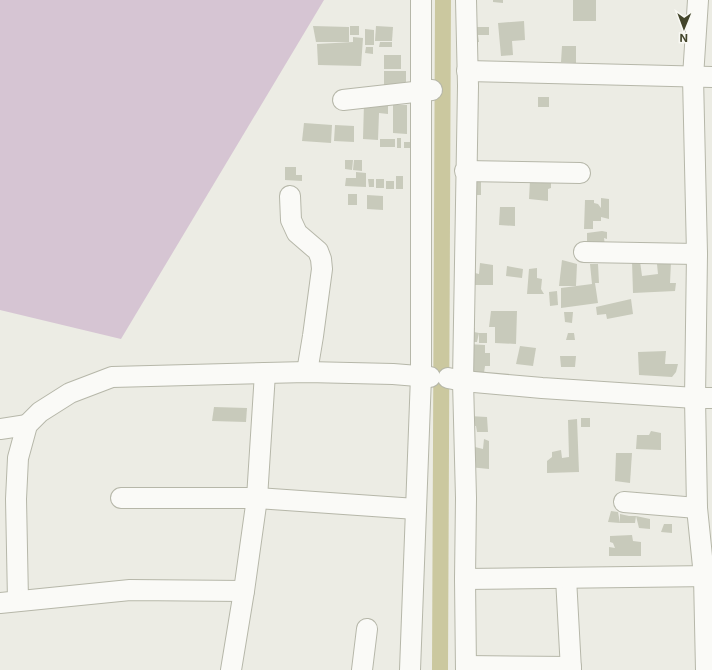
<svg xmlns="http://www.w3.org/2000/svg" width="712" height="670" font-family="Inter,sans-serif">
	<style>
		.green { fill: #d6c5d3 }
		.lines { fill: none; stroke-linecap: round; stroke-linejoin: round }
		.canal { stroke: #cbc89f; stroke-width: 16 }
		.building { fill: #c8cabb }
		.minor-casing { stroke: #b6b7a9; stroke-width: 22 }
		.minor { stroke: #fafaf7; stroke-width: 20 }
	</style>
	<rect width="100%" height="100%" fill="#ecece4"/>
	<path class="green" d="M0,0h324l-203,339 -121,-29z"/>
	<g class="lines">
		<path class="canal" d="M440,670l3,-670"/>
	</g>
	<g class="building">
		<path d="M493,0h10v3l-10,-1z"/>
		<rect x="573" y="0" width="23" height="21"/>
		<path d="M524,21l1,19 -13,1 1,14 -12,1 -3,-33z"/>
		<path d="M313,26l36,1v15h-33z"/>
		<rect x="350" y="26" width="9" height="9"/>
		<path d="M376,26l17,1 -1,14h-17z"/>
		<path d="M473,27h16v8h-11l1,7h-6z"/>
		<path d="M365,29l9,1v15h-9z"/>
		<path d="M353,37l10,1 -2,28 -43,-1 -1,-21 36,-2z"/>
		<path d="M380,42h12v5h-13z"/>
		<path d="M562,46h14v17l-15,-1z"/>
		<path d="M366,47h7v7l-8,-1z"/>
		<rect x="384" y="55" width="17" height="14"/>
		<rect x="384" y="71" width="22" height="16"/>
		<rect x="538" y="97" width="11" height="10"/>
		<path d="M364,103l24,1v10l-9,-1 -1,27 -15,-1z"/>
		<path d="M393,105h14v29l-14,-1z"/>
		<path d="M304,123l28,2 -1,18 -29,-2z"/>
		<path d="M335,125l19,1v16l-20,-1z"/>
		<rect x="397" y="138" width="4" height="10"/>
		<rect x="380" y="139" width="15" height="8"/>
		<rect x="404" y="142" width="8" height="6"/>
		<path d="M345,160h8l-1,10 -7,-1z"/>
		<path d="M354,160h8v11l-9,-1z"/>
		<path d="M285,167h11v8h6v6l-17,-1z"/>
		<path d="M356,172l10,1v14l-21,-1 1,-8h10z"/>
		<rect x="396" y="176" width="7" height="13"/>
		<path d="M473,177l8,1v17h-10z"/>
		<path d="M368,179h6v8h-5z"/>
		<rect x="376" y="179" width="8" height="9"/>
		<path d="M530,180l21,2v6l-3,1v12l-19,-2z"/>
		<rect x="386" y="181" width="8" height="8"/>
		<rect x="348" y="194" width="9" height="11"/>
		<path d="M367,195l16,1v14l-16,-1z"/>
		<path d="M601,198l8,1v20l-8,-2v4h-8v8h-9l1,-29h9v3l4,1 3,4z"/>
		<path d="M500,207h15v19l-16,-1z"/>
		<path d="M602,231l5,1v7l-3,-1 1,8h-18v-13z"/>
		<path d="M562,260l15,4 -1,22h-17z"/>
		<path d="M632,261h8l2,15 16,-2 -1,-10 14,-2 -1,21h6l-1,8 -42,2z"/>
		<path d="M480,263l13,2v20h-20l2,-12 4,1z"/>
		<path d="M590,264h8l1,19h-4l3,20 -37,5v-20l31,-4z"/>
		<path d="M507,266l16,3 -1,9 -16,-2z"/>
		<path d="M537,268v10l5,1 -1,10 3,5h-17l2,-25z"/>
		<path d="M557,291l1,14 -8,1 -1,-14z"/>
		<path d="M631,299l2,15 -26,5 -1,-5 -9,1 -1,-8z"/>
		<path d="M491,311h26l-1,33 -21,-1v-16h-6z"/>
		<path d="M564,312h9l-1,11 -7,-1z"/>
		<path d="M467,328h8l-1,4 5,1 -2,9h-9z"/>
		<rect x="479" y="333" width="8" height="10"/>
		<path d="M568,333h6l1,7h-9z"/>
		<path d="M468,344l17,1v8h5v13h-5l-1,7h-17z"/>
		<path d="M520,346l16,2 -3,18 -17,-2z"/>
		<path d="M666,351l-1,13h13l-2,8 -4,5 -33,-2 -1,-23z"/>
		<path d="M560,356h16l-1,11h-14z"/>
		<path d="M214,407l33,1 -1,14 -34,-1z"/>
		<path d="M469,416l18,1 1,15h-11l-1,-6 -9,-1z"/>
		<rect x="581" y="418" width="9" height="9"/>
		<path d="M577,419l2,53 -32,1v-12l5,-4v-5l9,-2 1,8 7,-1 -1,-37z"/>
		<path d="M651,431l10,2v17l-25,-1 1,-14h12z"/>
		<path d="M484,439l5,2v28l-20,-2 1,-27h5v7l8,2z"/>
		<path d="M616,453h16l-2,30 -15,-2z"/>
		<path d="M611,511l7,1 2,11 -12,-1z"/>
		<path d="M620,514l9,2h7l-1,7h-15z"/>
		<path d="M636,516l14,3v10l-11,-1z"/>
		<path d="M664,524h8v9l-11,-1z"/>
		<path d="M632,535l1,6 8,1v14h-32v-9l6,1 -2,-5 -3,-1v-6z"/>
	</g>
	<g class="lines">
		<defs>
			<g id="minor">
				<path d="M466,0l2,86 -5,295 3,117 -1,81 1,91"/>
				<path d="M698,0l-5,77 4,177 -2,144 2,110 7,68 2,94"/>
				<path d="M467,71l245,6"/>
				<path d="M343,100l89,-10"/>
				<path d="M465,171l115,2"/>
				<path d="M290,196l1,24 6,13 21,18 3,8 1,10 -9,67 -6,36"/>
				<path d="M584,252l113,2"/>
				<path d="M448,378l15,3 79,7 153,10h17"/>
				<path d="M0,429l27,-4"/>
				<path d="M121,498h136l159,11"/>
				<path d="M624,502l73,6"/>
				<path d="M566,578l5,92"/>
				<path d="M465,579l247,-3"/>
				<path d="M18,600l-2,-101 2,-41 9,-33 13,-13 30,-19 42,-16 195,-5 86,2 37,3"/>
				<path d="M0,603l130,-13 114,1"/>
				<path d="M466,666l105,1"/>
				<path d="M231,670l13,-79 13,-93 8,-125"/>
				<path d="M362,670l5,-41"/>
				<path d="M410,670l11,-294v-376"/>
			</g>
		</defs>
		<use href="#minor" class="minor-casing"/>
		<use href="#minor" class="minor"/>
	</g>
	<g transform="translate(684 28) rotate(181)" stroke="#f9f9f4" stroke-width="3" paint-order="stroke">
	<path d="M0-3L7 15L0 10L-7 15Z" fill="#43452b"/>
	<text y="-6" font-size="11" font-weight="bold" text-anchor="middle" fill="#43452b">N</text>
	</g>
</svg>
